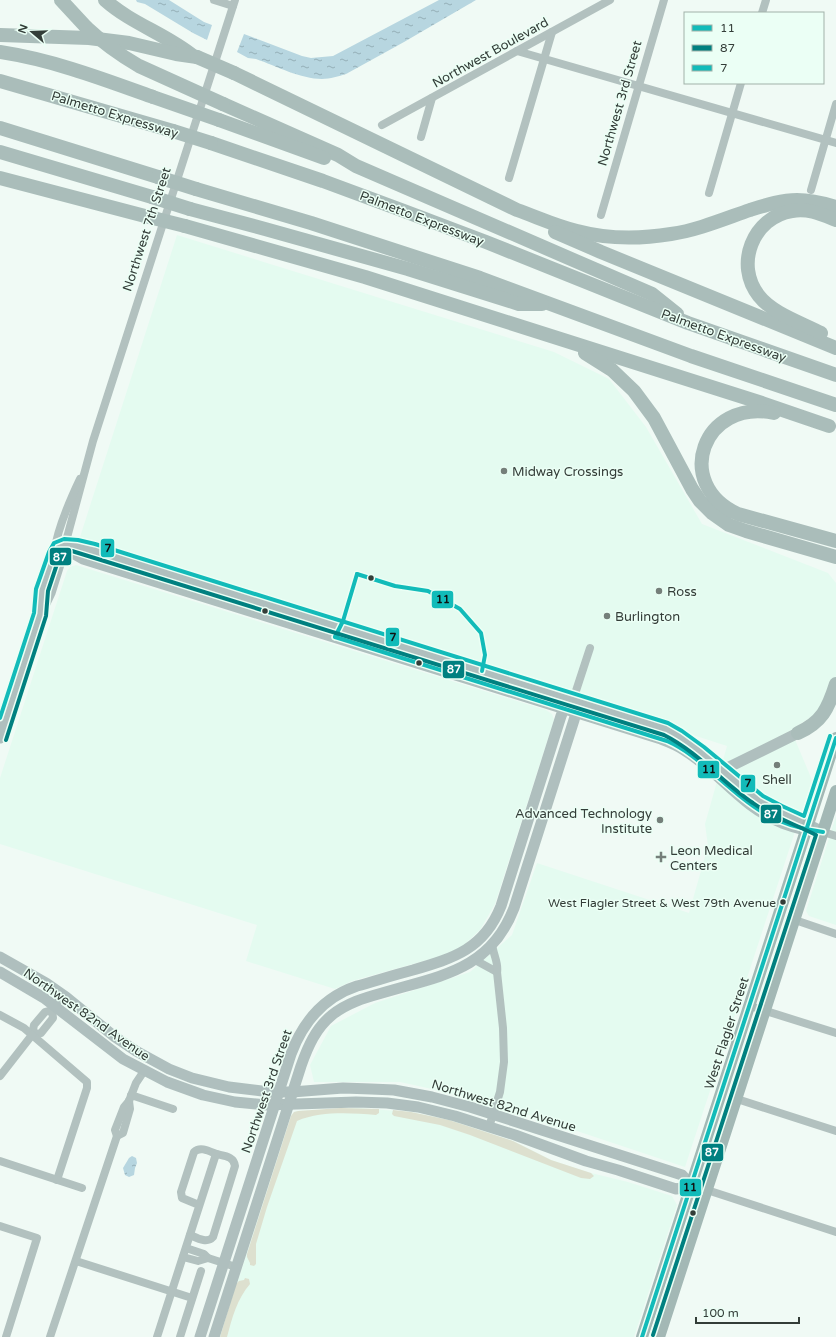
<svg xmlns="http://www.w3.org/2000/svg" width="836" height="1337" font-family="'Varela Round',sans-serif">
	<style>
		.built { fill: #e4fbf0 }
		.grass { fill: #dde0cf }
		.water { fill: url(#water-ripples) }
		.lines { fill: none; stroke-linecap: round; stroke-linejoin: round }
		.street { stroke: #b2c1bf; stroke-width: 8 }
		.secondary { stroke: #afbfbe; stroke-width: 11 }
		.primary { stroke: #a3b8b5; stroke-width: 12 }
		.highway { stroke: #aabdba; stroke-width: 14 }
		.highway-bridge { stroke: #aabdba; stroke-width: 14 }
		.bus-1-casing { stroke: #ebfff5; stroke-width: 7 }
		.bus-2-casing { stroke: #ebfff5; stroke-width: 7 }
		.bus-3-casing { stroke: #ebfff5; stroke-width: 7 }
		.bus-1 { stroke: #12bbb9; stroke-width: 4 }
		.bus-2 { stroke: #008080; stroke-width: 4 }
		.bus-3 { stroke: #12bbb9; stroke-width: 4 }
		.poi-dot { fill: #757f7a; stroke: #ebfff5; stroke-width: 1.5 }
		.bus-dot { fill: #333d38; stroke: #ebfff5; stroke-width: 1.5 }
		.labels { text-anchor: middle; stroke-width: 3; stroke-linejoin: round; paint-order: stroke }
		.bus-label { font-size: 12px; fill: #333d38; stroke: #ebfff5; text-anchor: end }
		.street-label { font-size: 13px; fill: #333d38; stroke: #ebfff5 }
		.poi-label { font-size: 13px; fill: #333d38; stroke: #ebfff5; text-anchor: start }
		.line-badge { stroke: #ebfff5; stroke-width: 1.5 }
		.badge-label { font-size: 11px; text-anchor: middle; font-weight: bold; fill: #fff }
		.pale-badge-label { font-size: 11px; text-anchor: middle; font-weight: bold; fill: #111 }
	</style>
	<defs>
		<pattern id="water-ripples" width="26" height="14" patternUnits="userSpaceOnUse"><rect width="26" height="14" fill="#b7d6e0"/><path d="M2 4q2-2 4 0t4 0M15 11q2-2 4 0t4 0" fill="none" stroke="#95afb7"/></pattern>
	</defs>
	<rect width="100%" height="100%" fill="#f0faf5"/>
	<g class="built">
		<path d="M177,235l377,117 55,27 37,48 56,97 126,49 8,10v93l-10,31 -35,23 21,50 -127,387 -198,-66 -87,-19h-86l-4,-17 21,-39 44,-23 95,-31 42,-37 25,-72 152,50 19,-67 -3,-22 22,-78 -647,-209z"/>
		<path d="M76,565l470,145 6,4 2,6 -59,184 -15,26 -15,14 -7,5 -20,8 -86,24 -17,8 -89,-28 11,-36 -257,-81v-66l67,-207 3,-4z"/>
		<path d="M836,816v109l-27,-9 -3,-5z"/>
		<path d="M357,1108l54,4 38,8 64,21 38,19 15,5 25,8 37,9 44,14 5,9 -43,132h-414l71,-221 3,-4 4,-1z"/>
	</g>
	<g class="grass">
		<path d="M341,1108l38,1v4l-3,2c-26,-2 -55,-4 -79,6l-30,86 -11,37v20l-2,2 -4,-1v-2l-3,-6v-3l44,-138 3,-4 4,-1z"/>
		<path d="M393,1110l18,2 38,8 64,21 38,19 40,13 3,3 -4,3 -9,-1 -111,-43 -30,-10 -46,-9 -2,-2z"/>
		<path d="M245,1278l4,1 1,5c-13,15 -18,34 -23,53h-7l16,-53 3,-3 5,-1z"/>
	</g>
	<g class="water">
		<path d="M136,0h33l35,22 8,3 -5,15 -14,-7 -48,-29 -8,-2z"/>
		<path d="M439,0h37l-72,42 -58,32c-7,2 -16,5 -24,5 -21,0 -46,-13 -66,-20l-8,-1 -11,-6 7,-18 58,22 9,2 22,-2z"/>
		<path d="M132,1156l4,2 1,5 -2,5 -1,7 -5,2 -4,-2 -2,-7 6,-10z"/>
	</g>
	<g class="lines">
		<g class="street">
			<path d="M214,0l19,6"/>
			<path d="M762,13l4,-13"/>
			<path d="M517,51l319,92"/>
			<path d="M382,125l228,-125"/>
			<path d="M421,137l11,-39"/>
			<path d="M509,178l43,-146"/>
			<path d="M811,190l25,-86"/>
			<path d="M709,193l32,-110"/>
			<path d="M601,215l63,-215"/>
			<path d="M65,545l28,-104 142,-441"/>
			<path d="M54,553c3,-23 16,-53 26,-74"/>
			<path d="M573,700l17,-52"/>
			<path d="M823,832l13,4"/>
			<path d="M795,920l41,14"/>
			<path d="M475,960l22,12"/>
			<path d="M750,1006l86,27"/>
			<path d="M52,1010l1,8 -12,15 -9,2 2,-10 11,-13 7,-2 11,-15"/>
			<path d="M0,1015l24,13 63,54v6l-30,92"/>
			<path d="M0,1076l32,-41"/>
			<path d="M131,1095l42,14"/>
			<path d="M737,1099l99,32"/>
			<path d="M489,1127l11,-35 4,-30 -1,-34 -6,-56c2,-8 -4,-18 -5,-28"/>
			<path d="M117,1136l6,-3 7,-24 -1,-8"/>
			<path d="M0,1161l82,27"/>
			<path d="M707,1190l129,42"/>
			<path d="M0,1226l37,12 -31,99"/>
			<path d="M190,1235c7,3 17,9 23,2l22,-71c-1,-10 -11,-10 -19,-12"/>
			<path d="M186,1248l18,6 4,4 28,9"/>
			<path d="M183,1257l15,4 10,-3"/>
			<path d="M76,1261l116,37"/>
			<path d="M50,1337l67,-201 -2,-6 9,-23 5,-6 7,-18 8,-12"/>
			<path d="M157,1337l59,-183c-7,-3 -16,-8 -22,-2l-13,40 1,6 17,7"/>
			<path d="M180,1337l21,-66"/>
		</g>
		<g class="secondary">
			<path d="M65,545l4,6 14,8 578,180c8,3 16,6 23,11 36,22 56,56 98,73 11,4 22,8 33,8"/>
			<path d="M40,614l2,-24 14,-39c5,-7 12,-7 21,-5l589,183c36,16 59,48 91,70 20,14 44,21 66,33"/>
			<path d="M0,738l40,-124 10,-21 15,-48"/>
			<path d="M723,770l75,-37"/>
			<path d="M0,957l46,26 20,14 49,40 21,14 33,18 23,9 37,9 41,5h22l51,-4 28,1 23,1 38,7 38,10 212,68 10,11 15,4"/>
			<path d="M0,972l44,26 79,61 44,23 36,13 32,7 32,3 89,-3 31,1 31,4 37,9 60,19 71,26 32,9 58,19 16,-3"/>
			<path d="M200,1337l91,-283c12,-32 33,-57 66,-68 18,-5 37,-11 56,-16 41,-12 71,-21 88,-64l60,-190 3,-7 4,-4"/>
			<path d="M214,1337l87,-271c7,-20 15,-38 31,-51 15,-12 32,-17 50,-22 57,-17 108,-22 132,-85l60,-188 2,-7 -1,-7"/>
		</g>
		<g class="primary">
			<path d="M642,1337l194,-599"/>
			<path d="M659,1337l177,-546"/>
		</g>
		<g class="highway">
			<path d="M61,0l25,27"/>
			<path d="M105,0c27,24 61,34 88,56"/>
			<path d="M0,35l89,3 40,5 47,11 21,3"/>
			<path d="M0,52c53,8 103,27 153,45"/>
			<path d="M234,73l283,137c20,7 39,16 60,21 30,8 63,8 94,3 27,-4 53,-15 79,-24 16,-5 31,-10 47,-10 14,0 26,3 39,7"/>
			<path d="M0,81l173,50"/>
			<path d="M223,104l115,51 18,11 296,128 25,20"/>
			<path d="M219,120l105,38"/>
			<path d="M0,128l158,49"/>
			<path d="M211,143l112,38 81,30 82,31 202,81 148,52"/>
			<path d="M0,152l152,45"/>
			<path d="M0,178l145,38"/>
			<path d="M196,189l115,34 169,55 211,78 145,49"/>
			<path d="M190,209l75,20 143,40 111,35h23"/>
			<path d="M185,226l180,51 397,126 67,23"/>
			<path d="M555,232l46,20 235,96"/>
			<path d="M821,333c-19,-10 -49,-20 -62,-37 -25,-31 -6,-79 33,-85 16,-3 29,3 44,9"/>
			<path d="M585,353l27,17 22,21 20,27 38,71 8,12 12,12 17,12 17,6 90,26"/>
			<path d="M774,413c-71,-15 -102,71 -36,101l98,27"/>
			<path d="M798,733c24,-11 30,-24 38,-49"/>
		</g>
		<g class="highway-bridge">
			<path d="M86,27c16,15 34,28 53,39l84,38"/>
			<path d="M197,57l37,16"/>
			<path d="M153,97l66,23"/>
			<path d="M173,131l38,12"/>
			<path d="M158,177l38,12"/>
			<path d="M152,197l38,12"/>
			<path d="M145,216l40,10"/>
		</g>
		<defs>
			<g id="bus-1">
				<path d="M357,574l38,12 33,5 32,18 21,24 4,22 -3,16"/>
				<path d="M335,637l332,104c18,8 32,20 47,33 37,32 58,52 109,58"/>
				<path d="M335,637l8,-16 14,-47"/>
				<path d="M642,1337l194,-599"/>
			</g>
			<path id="bus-2" d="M6,740l40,-124 2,-25 11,-33 5,-6 8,-1 592,184c34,17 58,47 89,68 19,14 42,21 63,32l-163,500"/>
			<path id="bus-3" d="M0,718l34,-105 2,-24 13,-37 5,-9 10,-4 14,1 17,4 573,179 14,8 22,16 59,49 19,10 22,10 26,-80"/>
		</defs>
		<use href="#bus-1" class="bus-1-casing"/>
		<use href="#bus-2" class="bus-2-casing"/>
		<use href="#bus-3" class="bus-3-casing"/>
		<use href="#bus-1" class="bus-1"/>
		<use href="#bus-2" class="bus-2"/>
		<use href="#bus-3" class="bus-3"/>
	</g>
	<g class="poi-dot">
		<circle cx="504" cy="471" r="4"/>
		<circle cx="659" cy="591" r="4"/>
		<circle cx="607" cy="616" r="4"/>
		<circle cx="777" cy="765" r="4"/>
		<circle cx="660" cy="820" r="4"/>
		<path d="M659 851h4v4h4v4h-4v4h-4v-4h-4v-4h4z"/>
	</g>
	<g class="bus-dot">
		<circle cx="371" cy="578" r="3.5"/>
		<circle cx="265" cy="611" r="3.5"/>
		<circle cx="419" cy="663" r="3.5"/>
		<circle cx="783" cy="902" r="3.5"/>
		<circle cx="693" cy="1213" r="3.5"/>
	</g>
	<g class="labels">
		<g class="bus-label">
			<text x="776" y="907">West Flagler Street &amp; West 79th Avenue</text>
		</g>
		<g class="street-label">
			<text transform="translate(490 52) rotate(-29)" y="5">Northwest Boulevard</text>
			<text transform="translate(619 103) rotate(-74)" y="5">Northwest 3rd Street</text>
			<text transform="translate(115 114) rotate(17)" y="5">Palmetto Expressway</text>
			<text transform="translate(422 218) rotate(21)" y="5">Palmetto Expressway</text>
			<text transform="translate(146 229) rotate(-72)" y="5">Northwest 7th Street</text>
			<text transform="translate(724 335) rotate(20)" y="5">Palmetto Expressway</text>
			<text transform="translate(87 1014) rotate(35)" y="5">Northwest 82nd Avenue</text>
			<text transform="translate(726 1033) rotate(-72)" y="5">West Flagler Street</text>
			<text transform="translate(266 1091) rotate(-71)" y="5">Northwest 3rd Street</text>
			<text transform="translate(504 1105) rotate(17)" y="5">Northwest 82nd Avenue</text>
		</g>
		<g class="poi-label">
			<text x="512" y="476">Midway Crossings</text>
			<text x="667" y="596">Ross</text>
			<text x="615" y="621">Burlington</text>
			<text x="777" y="784" text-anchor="middle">Shell</text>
			<text x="652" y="818" text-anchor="end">Advanced Technology<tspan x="652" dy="15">Institute</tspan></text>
			<text x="670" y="855">Leon Medical<tspan x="670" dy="15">Centers</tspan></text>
		</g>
	</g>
	<g class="line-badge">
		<rect x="100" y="538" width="15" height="20" rx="4" fill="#12bbb9"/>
		<rect x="49" y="547" width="23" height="19" rx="4" fill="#008080"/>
		<rect x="431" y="590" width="23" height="19" rx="4" fill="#12bbb9"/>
		<rect x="385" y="627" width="15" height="20" rx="4" fill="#12bbb9"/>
		<rect x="442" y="660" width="23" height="19" rx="4" fill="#008080"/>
		<rect x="697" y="760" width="23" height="19" rx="4" fill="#12bbb9"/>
		<rect x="740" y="774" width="16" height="19" rx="4" fill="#12bbb9"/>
		<rect x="760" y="804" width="22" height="20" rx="4" fill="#008080"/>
		<rect x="701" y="1143" width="23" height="19" rx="4" fill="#008080"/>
		<rect x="679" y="1178" width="23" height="19" rx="4" fill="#12bbb9"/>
	</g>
	<g class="badge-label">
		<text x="60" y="561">87</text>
		<text x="454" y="673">87</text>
		<text x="771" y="818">87</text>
		<text x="712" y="1156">87</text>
	</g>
	<g class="pale-badge-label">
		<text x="108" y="552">7</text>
		<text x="443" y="603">11</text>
		<text x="393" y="641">7</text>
		<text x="709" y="773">11</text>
		<text x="748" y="787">7</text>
		<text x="690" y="1191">11</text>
	</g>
	<rect x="684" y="12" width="140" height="72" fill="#ebfff5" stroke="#a1b1a9"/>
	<rect x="692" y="25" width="20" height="6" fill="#12bbb9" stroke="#a1b1a9"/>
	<text x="720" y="32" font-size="12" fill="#333d38">11</text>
	<rect x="692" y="45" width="20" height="6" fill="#008080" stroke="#a1b1a9"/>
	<text x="720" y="52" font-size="12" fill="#333d38">87</text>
	<rect x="692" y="65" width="20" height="6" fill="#12bbb9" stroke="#a1b1a9"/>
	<text x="720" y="72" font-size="12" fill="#333d38">7</text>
	<g transform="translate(32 32) rotate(289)" stroke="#ebfff5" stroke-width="3" paint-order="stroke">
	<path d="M0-3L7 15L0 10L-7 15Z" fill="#333d38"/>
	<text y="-6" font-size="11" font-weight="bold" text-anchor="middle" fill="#333d38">N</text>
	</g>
	<path d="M696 1317v6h103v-6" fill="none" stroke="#333d38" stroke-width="2"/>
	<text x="702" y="1317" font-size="12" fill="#333d38" stroke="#ebfff5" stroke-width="3" paint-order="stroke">100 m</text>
</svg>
